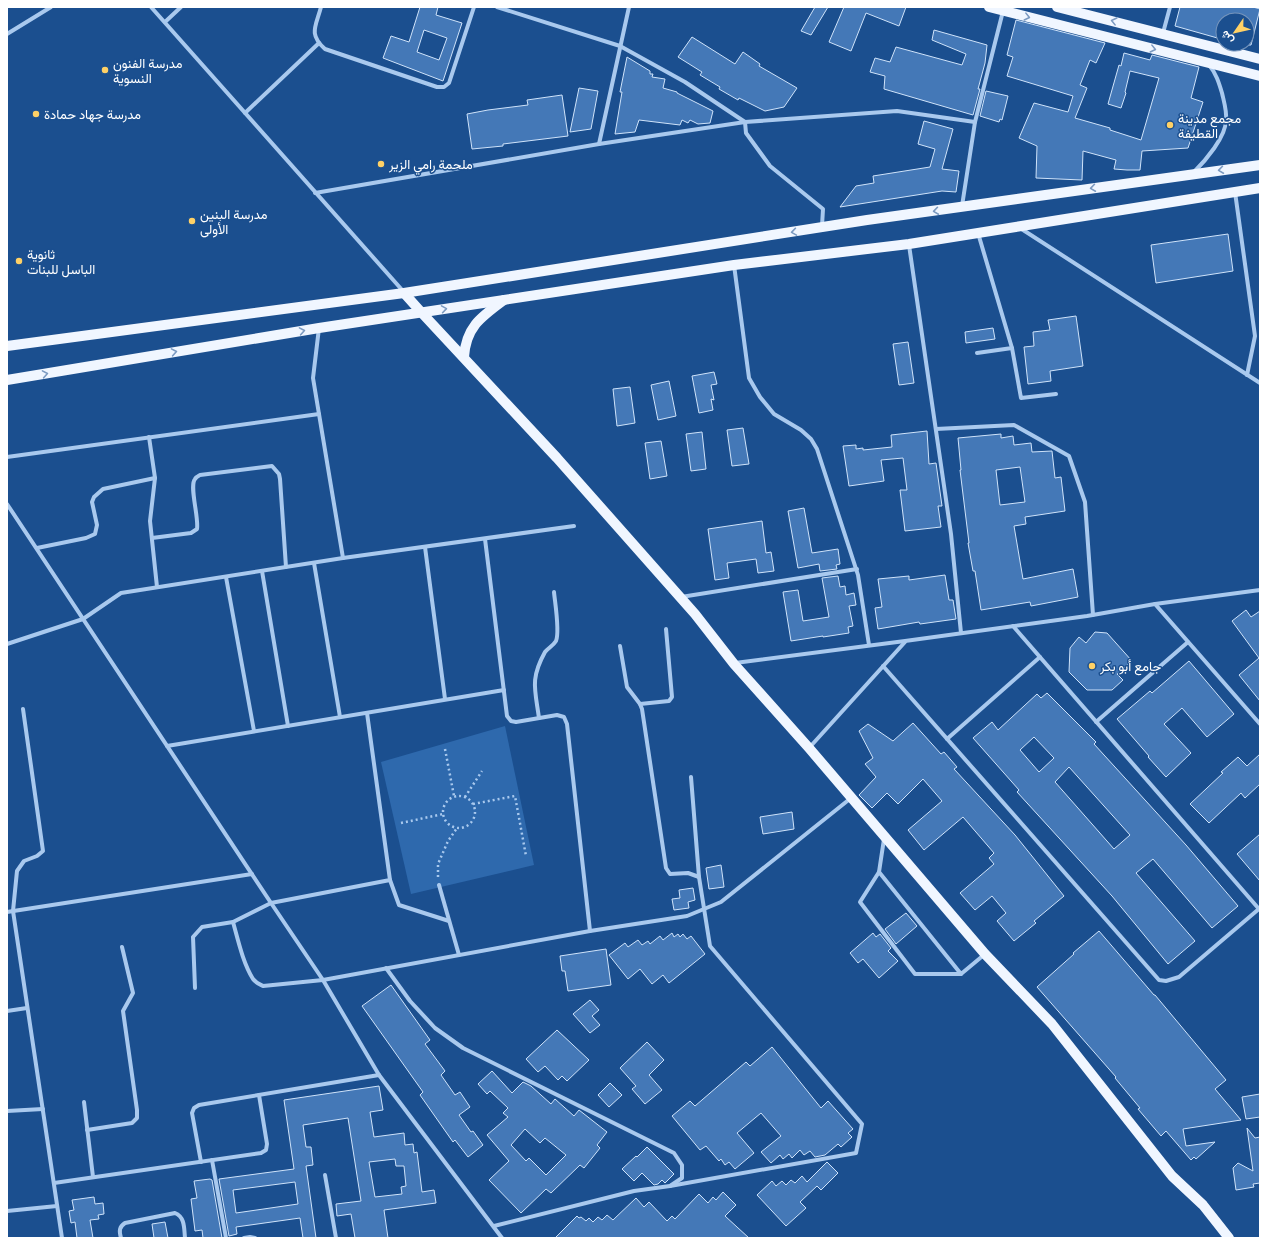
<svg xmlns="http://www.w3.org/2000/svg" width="1267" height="1245" font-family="Overpass,Vazirmatn,sans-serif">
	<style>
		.green { fill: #2e69ad }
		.building { fill: #4478b7; stroke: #cfe3fa; fill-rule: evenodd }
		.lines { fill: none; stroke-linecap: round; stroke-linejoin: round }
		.path { stroke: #a9c9ee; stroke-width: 2.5; stroke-dasharray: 2 3; stroke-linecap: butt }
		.street { stroke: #a9c9ee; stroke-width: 4 }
		.primary { stroke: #f0f6ff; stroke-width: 10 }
		.oneway { stroke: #7b9ac1 }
		.poi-dot { fill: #ffd166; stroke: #1b4f8f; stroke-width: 1.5 }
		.labels { text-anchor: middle; stroke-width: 3; stroke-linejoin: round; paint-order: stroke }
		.poi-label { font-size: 13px; fill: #fff; stroke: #1b4f8f; text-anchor: start }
	</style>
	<rect width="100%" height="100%" fill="#1b4f8f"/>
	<path class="green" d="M505,726l29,139 -123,29 -30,-132z"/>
	<g class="building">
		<path d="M420,7h18l-2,8 26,8 -19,58 -60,-23 8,-22 18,6zM424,30l23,8 -8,22 -22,-8z"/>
		<path d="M815,7h13l-17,28 -10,-4z"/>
		<path d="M844,7h62l-7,19 -33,-13 -15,38 -22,-9z"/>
		<path d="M1180,7h73l7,2 -9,36h-4v-25h-24v11l-2,8 -46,-13z"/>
		<path d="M1016,20l89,23 -9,20 -6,-3 -10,25 7,3 -12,30 35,10v2l31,10 18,-62 -29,-7 -5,21 1,1 -5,15 -13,-4 11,-39 2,1 3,-13 26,7 2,-5 47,12 -8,31 12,4 -15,46 -46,3 -2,19h-13l-13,-1 2,-9 -33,-9 -1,29 -46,-2 1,-32 -18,-8 15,-35 34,9 5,-16 -66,-20 6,-19 -6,-2z"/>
		<path d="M934,30l53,15 -2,18 -7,26h2l-7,26 -89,-26 1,-13 -15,-4 5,-14 15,4 6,-15 66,18 4,-11 -34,-14z"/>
		<path d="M692,37l43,27 8,-12 17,12 -1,2 38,22 -13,19 -19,4 -26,-13 -1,2 -19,-11 1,-2 -20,-12 2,-3 -24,-15z"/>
		<path d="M627,57l23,14v3h3l-1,3 13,2 -2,9 14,4v1l36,18 -3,12 -12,1 -8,-4 -2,3 -6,-3 -2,5 -41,-5 -4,12 -20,2 7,-42h-2z"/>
		<path d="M579,88l19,3 -7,38 -21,3z"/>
		<path d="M986,91l22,5 -6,24 -2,-1 -1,3 -19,-6z"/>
		<path d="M562,95l6,41 -65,8v2l-31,3 -5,-35 21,-4 40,-5 -1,-5z"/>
		<path d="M924,121l29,8 -11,40 17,2 -3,21 -14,-1 -102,16 16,-21 18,-3 -1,-7 57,-9 5,-18 -17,-5z"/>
		<path d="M1228,234l5,37 -77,12 -5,-38z"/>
		<path d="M1076,316l7,50 -33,5 1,10 -23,3 -4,-37 10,-1 -1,-14 17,-2 -2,-10z"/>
		<path d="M993,328l2,11 -29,4 -1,-11z"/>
		<path d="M908,342l6,41 -15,2 -6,-41z"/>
		<path d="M714,372l3,12 -6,1 3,15 -3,-1 2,11 -14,3 -7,-37z"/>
		<path d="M669,381l7,35 -18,4 -7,-35z"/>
		<path d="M630,387l5,36 -18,3 -4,-37z"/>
		<path d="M743,428l6,36 -17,2 -5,-36z"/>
		<path d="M927,431l2,33 7,-1 6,43h-4l3,21 -36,4 -5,-41h7l-4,-32 -22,2 3,21 -35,5 -6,-40 13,-1v4l7,-1v2l29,-3 -1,-12z"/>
		<path d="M702,432l4,37 -15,2 -5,-37z"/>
		<path d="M1001,434v4l12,-2 1,9 17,-2 1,9 20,-1 3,27 6,-1 4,34 -40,6 1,7 -12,2 9,53 50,-10 5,28 -47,9 -1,-4 -49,8 -6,-39h-2l-5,-28h1l-9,-73h1l-3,-32zM1020,467l5,35 -25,3 -4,-35z"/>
		<path d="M661,441l6,35 -17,3 -5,-36z"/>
		<path d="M804,508l8,45 26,-4 2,15 -4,1 1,4 -17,2 -1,-7 -21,4 -10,-57z"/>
		<path d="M762,521l4,32 5,-1 3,19 -16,2 -2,-14 -29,4 2,15 -14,2 -7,-51z"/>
		<path d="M945,575l4,25h4l3,19 -36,5 -1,-2 -41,7 -3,-21 7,-1 -4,-28 31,-3v4z"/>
		<path d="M838,576l2,11 5,-1 1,9 8,-2 2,12 -7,1 4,20 -5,1 1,6 -26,4v-1l-32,5 -8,-49 15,-2 5,31 26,-4 -7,-39z"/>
		<path d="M1246,610l5,7 9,-6v90l-21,-26 20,-17 -27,-37z"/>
		<path d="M1095,632l12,1 25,28 -15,13 6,6 -11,10h-25l-18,-18 1,-24 9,-11 7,6z"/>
		<path d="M1189,661l45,53 -27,23 -25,-29 -18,16 27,29 -25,24 -18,-20 1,-1 -32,-37 33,-28 2,2z"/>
		<path d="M1047,693l49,49 -2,2 92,101 52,61 -26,22 -59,-69 -17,14 59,68 -27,23 -56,-68 -95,-104 2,-2 -46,-52 19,-16 6,8 39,-36 4,4zM1034,737l20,21 -15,14 -19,-22zM1069,767l61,68 -16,14 -59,-67z"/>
		<path d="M913,723l28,31 3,-2 13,15 -3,2 61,66 49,61 -30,25 2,2 -22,18 -17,-20 9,-8 -14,-17 -17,14 -15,-17 34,-29 -5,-6 5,-5 -31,-36 -39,33 -16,-20 34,-29 -19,-22 -25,25 -11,-11 -15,15 -13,-13 17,-18 -11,-13 8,-6 -14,-27 9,-7 25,17z"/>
		<path d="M1260,754v30l-15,14 -4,-5 -32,30 -19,-19 33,-31 -2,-1 17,-15 9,9z"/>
		<path d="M792,812l2,17 -31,5 -3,-17z"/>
		<path d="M1260,834v47l-23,-27z"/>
		<path d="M721,865l3,22 -15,2 -3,-21z"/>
		<path d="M693,888l2,12 -7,2 1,6 -15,2 -2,-11 8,-1 -1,-8z"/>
		<path d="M906,913l11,13 -21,18 -11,-15z"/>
		<path d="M1099,931l55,64h1l71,85 -11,9 26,31 -58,9 3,17 29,-4 -19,17 -2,-2 -3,3 -25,-29 -5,5 -23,-27 2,-1 -25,-30 1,-1 -79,-90 37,-33 -1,-1z"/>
		<path d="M672,933l2,4 4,-3 2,3 3,-3 4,5 4,-3 14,18 -36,29 -6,-8 -11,9 -12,-15 -12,10 -19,-24 16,-12 3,4 10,-7 4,5 6,-4 2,3 10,-8 3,4z"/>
		<path d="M873,933l3,4 4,-3 11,14 -3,3 10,10 -19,17 -16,-19 -5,4 -8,-10z"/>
		<path d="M606,949l5,36 -43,6 -3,-20h-3l-2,-15z"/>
		<path d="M391,985l39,55 -5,4 20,27 -4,4 14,20 5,-3 10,15 -11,8 12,17 2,-1 10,14 -15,12 -13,-17 -2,2 -33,-47 3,-3 -61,-86z"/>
		<path d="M590,1000l9,10 -7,6 8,9 -10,8 -17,-19z"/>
		<path d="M557,1030l32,30 -22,21 -5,-5 -4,4 -13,-14 -7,6 -12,-13z"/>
		<path d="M647,1042l17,18 -15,15 13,15 -17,14 -13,-15 4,-3 -16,-18z"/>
		<path d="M772,1047l49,61 7,-7 25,28 -5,4 4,4 -11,10 -3,-3 -13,11 -10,2 -5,-6 -6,4 -4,-5 -8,8 -3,-4 -6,5 -3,-4 -9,8 -10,-11 20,-16 -20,-23 -24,20 17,20 -19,16 -6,-7 -4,3 -4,-6 -2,2 -13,-15 -6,4 -28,-34 18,-15 5,5 51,-44 4,4z"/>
		<path d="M492,1071l20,22 11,-11 8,4 20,18 4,-5 19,17 5,-6 28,22 -10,13 3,3 -16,20 -4,-3 -29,28 -5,-4 -25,24 -32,-33 20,-19 -22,-26 21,-18 -5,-4 5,-5 -18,-17 -3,3 -9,-10zM525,1129l15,14 5,-5 21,17 -20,20 -17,-17 -3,3 -15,-16z"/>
		<path d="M610,1083l12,12 -13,12 -11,-12z"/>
		<path d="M379,1086l4,24 -13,2 4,25 30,-4 1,12 8,-1 1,9 3,-1 5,40 12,-2 2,13 -52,7 4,28h-33l-4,-24 -14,2 -1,-12 25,-3 -13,-83 -45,7 3,22h5l2,18 -7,1 10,72h-13l-3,-20 -64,9 1,7 -8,2 -10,-57 75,-10 -10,-69zM395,1159l1,7h8l2,20 -5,1 1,7 -27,3 -6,-35zM295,1182l3,22 -62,9 -3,-23z"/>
		<path d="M1260,1094v23l-14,2 -4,-22z"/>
		<path d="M1247,1128l8,10 5,-1v46l-7,1 1,3 -18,3 -3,-22 5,-5 15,8z"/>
		<path d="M647,1147l27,27 -9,9 -3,-3 -4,4 -4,1 -12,-12 -8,8 -12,-12 14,-13 1,1z"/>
		<path d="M827,1162l11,11 -17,17 -4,-4 -17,16 6,6 -20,18 -29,-31 15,-14 4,5 6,-5 4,4 5,-5 4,3 7,-7 5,6z"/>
		<path d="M210,1179l2,1 10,58h-19l-1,-8 -7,1 -4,-32 6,-1 -3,-17z"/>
		<path d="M723,1192l13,13 -11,11 24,22h-194l22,-22 2,2 2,-1 5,4 3,-3 4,4 5,-5 4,3 5,-5 6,5 23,-22 8,9 5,-5 18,19 5,-5 3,3 24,-25 9,9 5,-6 3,3z"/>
		<path d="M94,1197l1,7 8,-1 1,11 -6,1 1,4 -9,1 3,18h-16l-2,-16 -4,1 -2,-12 5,-1 -2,-10z"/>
		<path d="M165,1222l3,16h-14l-2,-14z"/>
	</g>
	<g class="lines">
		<g class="path">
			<path d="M445,749l9,47"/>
			<circle cx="459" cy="812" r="16"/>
			<path d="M465,797l17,-26"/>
			<path d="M473,804l42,-8 11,60"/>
			<path d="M401,823l42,-9"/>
			<path d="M438,877v-13l10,-23 9,-13"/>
		</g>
		<g class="street">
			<path d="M151,7l252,284"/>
			<path d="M321,7c-5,19 -13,27 4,42l112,38h7l5,-4 25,-76"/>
			<path d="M497,7l123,39 65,36 60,40"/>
			<path d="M165,22l16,-15"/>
			<path d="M1163,33l7,-26"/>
			<path d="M7,34l44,-27"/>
			<path d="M245,113l74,-70"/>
			<path d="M745,122l1,11 24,33 53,43 -1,17"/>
			<path d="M599,144l30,-137"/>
			<path d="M1194,172c11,-11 32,-35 32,-52 1,-9 -2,-18 -4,-27 -3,-10 -6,-20 -13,-28"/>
			<path d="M1235,192l20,144 -8,39"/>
			<path d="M315,193l284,-49 146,-22 152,-11 78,11"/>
			<path d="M962,206l13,-84 28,-111"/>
			<path d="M1020,228l240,155"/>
			<path d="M909,245l42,289 10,99"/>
			<path d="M734,265l15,113 11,19 14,17 27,16 10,9 6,10 41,126 11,70"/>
			<path d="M319,328l-6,50 30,180"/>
			<path d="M1012,348l9,50 35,-4"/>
			<path d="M977,353l35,-5 -34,-115"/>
			<path d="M936,429l78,-4 55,31 16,46 8,113"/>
			<path d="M149,437l6,41 -5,43 7,66"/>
			<path d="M7,457l312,-43"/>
			<path d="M7,504l264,399 52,77 56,95 123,163"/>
			<path d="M152,538l39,-5 6,-4c2,-12 -8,-43 -2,-50 1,-2 3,-3 5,-4l72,-9 7,8 1,5 6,88"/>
			<path d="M485,539l22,177 4,5 5,1 41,-7 7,2 3,7 23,207"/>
			<path d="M425,547l20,152"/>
			<path d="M37,548l49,-10 9,-4 2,-9 -5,-23 2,-5 9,-8 52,-11"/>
			<path d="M314,563l26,154"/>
			<path d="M262,571l26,155"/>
			<path d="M226,577l28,154"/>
			<path d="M681,597l176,-28"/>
			<path d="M1155,604l105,120"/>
			<path d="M1013,626l246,283"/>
			<path d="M7,644l76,-25 38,-26 222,-35 231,-32"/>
			<path d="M620,646l7,41 13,17 2,5 24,159 4,6 18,-1 11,4"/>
			<path d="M735,663l170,-22 182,-25 68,-12 105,-14"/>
			<path d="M883,666l276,314 7,1 13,-4 81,-69"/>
			<path d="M640,704l29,-3 3,-4 -6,-68"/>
			<path d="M23,709l20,142 -6,5 -13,5 -7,10 -4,40 49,327"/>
			<path d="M539,718c-4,-29 -9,-39 6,-66 3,-4 8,-6 11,-11 4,-9 -1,-38 -2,-49"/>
			<path d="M1096,722l92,-80"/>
			<path d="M947,739l93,-82"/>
			<path d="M167,746l337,-56"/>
			<path d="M809,748l96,-106"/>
			<path d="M884,839l-5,33 82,102 24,-20"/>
			<path d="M879,872l-19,30 55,72h46"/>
			<path d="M390,880l9,25 50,16"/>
			<path d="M439,885l20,70"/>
			<path d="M7,912l245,-38"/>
			<path d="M233,922c5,18 10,41 20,57 3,4 6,5 10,7l60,-6 267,-49 97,-15 34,-14 130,-104"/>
			<path d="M386,968l24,33 25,27 28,20 211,105 8,12v13l-12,8 -36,5 -140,35"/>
			<path d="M195,988l-2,-51 9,-10 31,-5 38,-19 119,-23 -23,-167"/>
			<path d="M7,1011l20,-3"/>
			<path d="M84,1102l9,75"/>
			<path d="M7,1111l36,-2"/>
			<path d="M87,1130l45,-7 5,-5v-8l-14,-99 10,-18 -11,-46"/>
			<path d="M212,1160l14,78"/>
			<path d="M201,1162l-9,-49 2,-5 5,-3 180,-30"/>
			<path d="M325,1175l11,63"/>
			<path d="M54,1183l207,-30 5,-3 1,-6 -8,-49"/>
			<path d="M670,1186l186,-33 6,-29 -152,-178 -11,-69 -8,-100"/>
			<path d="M7,1211l50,-5"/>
			<path d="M121,1238c-2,-7 -2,-11 4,-15l50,-10c10,4 9,15 10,25"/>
			<path d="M244,1238l6,-1 5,1"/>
		</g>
		<g class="primary">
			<path d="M989,7l271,69"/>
			<path d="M1057,7l203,52"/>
			<path d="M404,293l17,19 136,146 138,156 39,50 75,84 176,206 67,70 120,152 31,29 26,33"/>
			<path d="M7,346l397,-53 463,-73 393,-55"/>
			<path d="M464,357c2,-30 17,-40 40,-57"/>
			<path d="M7,380l312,-52 415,-63 175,-21 351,-56"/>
		</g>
	</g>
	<defs><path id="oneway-chevron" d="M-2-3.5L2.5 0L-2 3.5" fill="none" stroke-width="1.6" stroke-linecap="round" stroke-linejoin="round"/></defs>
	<g class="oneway">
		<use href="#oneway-chevron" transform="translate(1027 17) rotate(14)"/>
		<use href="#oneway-chevron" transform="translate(1114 21) rotate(-166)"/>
		<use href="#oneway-chevron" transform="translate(1153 49) rotate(14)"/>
		<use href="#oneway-chevron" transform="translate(1221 170) rotate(172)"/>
		<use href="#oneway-chevron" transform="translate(1093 188) rotate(172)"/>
		<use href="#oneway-chevron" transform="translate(936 211) rotate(172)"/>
		<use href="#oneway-chevron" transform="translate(794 232) rotate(171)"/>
		<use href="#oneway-chevron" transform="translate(444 309) rotate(-9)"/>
		<use href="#oneway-chevron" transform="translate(302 331) rotate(-10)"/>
		<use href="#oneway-chevron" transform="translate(174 352) rotate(-10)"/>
		<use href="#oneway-chevron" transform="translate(45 374) rotate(-10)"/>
	</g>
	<g class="poi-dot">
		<circle cx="105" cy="70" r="4"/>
		<circle cx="36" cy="114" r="4"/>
		<circle cx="1170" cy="125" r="4"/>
		<circle cx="381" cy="164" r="4"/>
		<circle cx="192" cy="221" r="4"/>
		<circle cx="19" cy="261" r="4"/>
		<circle cx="1092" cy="666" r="4"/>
	</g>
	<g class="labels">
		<g class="poi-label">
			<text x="113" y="68">مدرسة الفنون<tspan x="113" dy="15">النسوية</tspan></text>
			<text x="44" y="119">مدرسة جهاد حمادة</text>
			<text x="1178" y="123">مجمع مدينة<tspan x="1178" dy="15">القطيفة</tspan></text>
			<text x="389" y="169">ملحمة رامي الزير</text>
			<text x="200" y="219">مدرسة البنين<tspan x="200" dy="15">الأولى</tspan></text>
			<text x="27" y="259">ثانوية<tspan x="27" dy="15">الباسل للبنات</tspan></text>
			<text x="1100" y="671">جامع أبو بكر</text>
		</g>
	</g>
	<rect width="1267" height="1245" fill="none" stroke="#ffffff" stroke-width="16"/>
	<g transform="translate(1235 32) rotate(236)"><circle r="19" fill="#1b4f8f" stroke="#7695bc"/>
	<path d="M0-3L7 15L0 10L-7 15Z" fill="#ffd166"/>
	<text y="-6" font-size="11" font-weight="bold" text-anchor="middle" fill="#ffffff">ش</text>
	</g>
</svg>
